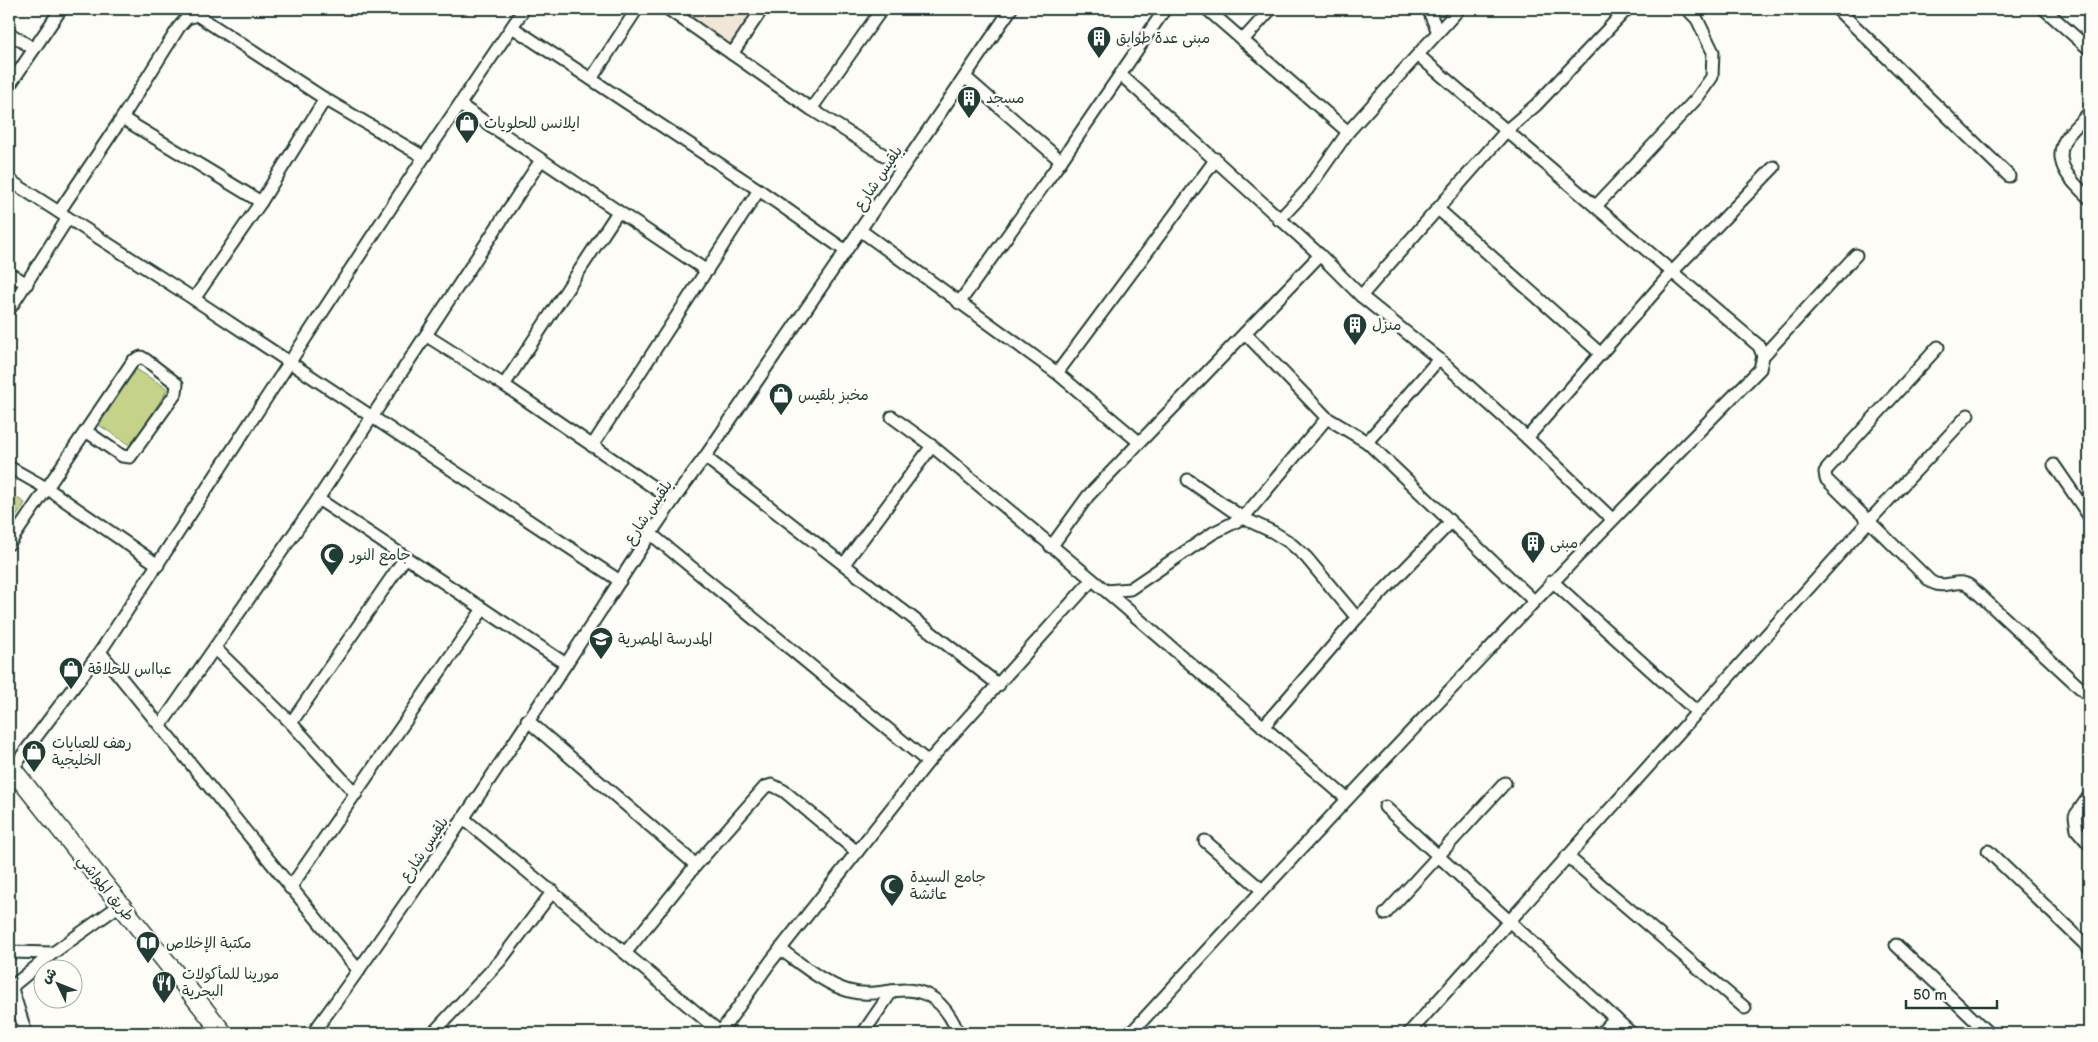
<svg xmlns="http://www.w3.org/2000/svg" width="2098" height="1042" font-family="'Balsamiq Sans','Playpen Sans Arabic',sans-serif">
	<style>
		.built { fill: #f2e6d6 }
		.green { fill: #c4d387; stroke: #72885e }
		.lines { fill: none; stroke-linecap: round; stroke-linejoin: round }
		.street-casing { stroke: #1f3d34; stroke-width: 15 }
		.primary-casing { stroke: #1f3d34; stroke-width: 21 }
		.street { stroke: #fdfcf7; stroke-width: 11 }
		.primary { stroke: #fdfcf7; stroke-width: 18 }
		.labels { text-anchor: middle; stroke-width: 5; stroke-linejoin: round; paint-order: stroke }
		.poi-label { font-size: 15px; fill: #1f3d34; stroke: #fdfcf7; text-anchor: start }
		.street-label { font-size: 15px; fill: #1f3d34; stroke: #fdfcf7 }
	</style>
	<rect width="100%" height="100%" fill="#fdfcf7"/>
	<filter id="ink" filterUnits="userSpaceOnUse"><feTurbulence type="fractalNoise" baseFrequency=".02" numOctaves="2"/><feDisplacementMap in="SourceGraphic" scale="10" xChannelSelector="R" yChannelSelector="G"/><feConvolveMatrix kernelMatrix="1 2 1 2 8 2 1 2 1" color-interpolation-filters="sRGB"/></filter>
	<g filter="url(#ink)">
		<path class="built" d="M677,9h77l-24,35z"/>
		<g class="green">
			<path d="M136,369l32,20 -37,57 -32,-21z"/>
			<path d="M9,493l16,10 -16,25z"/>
		</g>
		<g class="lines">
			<defs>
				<g id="street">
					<path d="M668,9l143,100 92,58"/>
					<path d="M1207,9l141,123"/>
					<path d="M1428,9l10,23"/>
					<path d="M1837,9l172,167"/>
					<path d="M2044,9l45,40"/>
					<path d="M512,27l247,163 87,61"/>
					<path d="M9,33l25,16"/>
					<path d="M1243,40l28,-31"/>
					<path d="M732,54l30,-45"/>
					<path d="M1121,75l199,180 41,41 78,63 88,79 85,81"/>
					<path d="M965,77l96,84"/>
					<path d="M591,79l46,-70"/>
					<path d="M9,86l52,-77"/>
					<path d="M460,105l247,166"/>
					<path d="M811,109l71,-100"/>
					<path d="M2089,113c-7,8 -21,19 -25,29 -11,23 10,42 25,56"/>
					<path d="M122,118l139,84"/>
					<path d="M9,180l185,119 426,282"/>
					<path d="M1596,206l101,-108 15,-21 1,-25 -16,-33 -10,-10"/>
					<path d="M1438,209l163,145"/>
					<path d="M59,212l63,-94 57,-91 8,-9 10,-3 128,84 99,58"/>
					<path d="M1279,220l28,-30 41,-58 111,-123"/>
					<path d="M860,230l197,143 82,69"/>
					<path d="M9,273l18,11"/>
					<path d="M1361,296l146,-166 29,-25 91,-96"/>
					<path d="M194,299l67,-97 64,-103"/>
					<path d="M959,303l102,-142 104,-152"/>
					<path d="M9,310l59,-92"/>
					<path d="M1245,333l82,85 40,24 167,159"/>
					<path d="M427,336l77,49 168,115"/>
					<path d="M1938,347l-110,121 -3,4 1,7 104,102c14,10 26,-4 40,5l119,110"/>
					<path d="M1763,356l93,-101"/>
					<path d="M1057,373l159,-214"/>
					<path d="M504,385l114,-173"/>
					<path d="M892,417l40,29 174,145 240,207"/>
					<path d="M1527,438l146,-167 101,-104"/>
					<path d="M1367,442l72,-83"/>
					<path d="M592,446l167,-256"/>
					<path d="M705,457l294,228"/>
					<path d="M2054,465l35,51"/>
					<path d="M9,467l39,22 110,76"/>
					<path d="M1188,480l55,38 30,14 16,10 17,15 51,61"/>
					<path d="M318,499l248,165"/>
					<path d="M651,534l277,228"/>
					<path d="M9,544l124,-183 8,-4 5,3 31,24 -1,9 -46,64 -8,-1 -36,-25"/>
					<path d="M1051,547l37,-51 232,-241"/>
					<path d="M844,564l88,-118"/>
					<path d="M1552,581l145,131"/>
					<path d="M1106,591l24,-2 83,-56 30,-15 84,-100"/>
					<path d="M216,649l75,74 65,71"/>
					<path d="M100,652l259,319"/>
					<path d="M527,720l169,145"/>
					<path d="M291,723l114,-165"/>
					<path d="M161,725l157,-226 223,-339"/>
					<path d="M1263,727l94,-109 93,-95"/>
					<path d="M12,769l88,-117 324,-495 100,-148"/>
					<path d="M2089,796l-14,20 2,14 12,14"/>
					<path d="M1385,807l246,226"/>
					<path d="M463,818l258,215"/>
					<path d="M1205,841l57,49"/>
					<path d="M1988,851l101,97"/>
					<path d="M1567,856l178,152"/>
					<path d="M290,888l193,-279"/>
					<path d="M1385,914l120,-131"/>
					<path d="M1896,945l92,88"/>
					<path d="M780,949c21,15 44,35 69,42 30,9 56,-12 85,8 12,9 19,21 24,34"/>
					<path d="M9,952l44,1 67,-48"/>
					<path d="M626,952l70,-87 69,-78 7,-2 12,6 73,61"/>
					<path d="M26,1033l-14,-44 3,-5 38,-31"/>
					<path d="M313,1033c89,-121 172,-246 255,-372 45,-68 87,-139 137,-204l306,-448"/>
					<path d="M433,1033l67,-72 53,-70"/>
					<path d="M720,1033l51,-72 157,-199 163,-181"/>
					<path d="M863,1033l29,-42"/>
					<path d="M1131,1033c206,-225 415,-447 629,-664l3,-13 -4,-10 -340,-290"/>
					<path d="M1409,1033l459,-511 100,-107"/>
					<path d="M1601,1033l14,-15"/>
				</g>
				<path id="primary" d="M9,765l214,268"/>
			</defs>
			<use href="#street" class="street-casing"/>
			<use href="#primary" class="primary-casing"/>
			<use href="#street" class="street"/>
			<use href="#primary" class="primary"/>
		</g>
	</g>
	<defs>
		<symbol id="building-pin" viewBox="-11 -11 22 30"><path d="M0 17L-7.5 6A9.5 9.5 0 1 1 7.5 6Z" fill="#1f3d34" stroke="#fdfcf7"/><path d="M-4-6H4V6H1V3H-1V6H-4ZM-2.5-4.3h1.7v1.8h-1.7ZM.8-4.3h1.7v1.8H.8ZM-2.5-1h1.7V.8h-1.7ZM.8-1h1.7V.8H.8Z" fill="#fff"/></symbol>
		<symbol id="shop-pin" viewBox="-11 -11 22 30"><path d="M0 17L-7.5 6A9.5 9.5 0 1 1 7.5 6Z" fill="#1f3d34" stroke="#fdfcf7"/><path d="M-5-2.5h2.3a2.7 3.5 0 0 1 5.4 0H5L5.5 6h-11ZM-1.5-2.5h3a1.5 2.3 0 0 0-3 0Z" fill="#fff"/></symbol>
		<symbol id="mosque-pin" viewBox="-11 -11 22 30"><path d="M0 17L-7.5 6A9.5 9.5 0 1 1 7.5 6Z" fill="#1f3d34" stroke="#fdfcf7"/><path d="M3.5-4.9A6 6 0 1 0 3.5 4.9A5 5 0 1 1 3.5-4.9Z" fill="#fff"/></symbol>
		<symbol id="school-pin" viewBox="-11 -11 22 30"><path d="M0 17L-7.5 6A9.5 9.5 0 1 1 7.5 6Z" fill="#1f3d34" stroke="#fdfcf7"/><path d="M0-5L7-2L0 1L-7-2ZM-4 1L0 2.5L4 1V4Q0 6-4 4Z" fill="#fff"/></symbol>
		<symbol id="library-pin" viewBox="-11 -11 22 30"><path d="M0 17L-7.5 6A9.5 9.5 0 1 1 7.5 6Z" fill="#1f3d34" stroke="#fdfcf7"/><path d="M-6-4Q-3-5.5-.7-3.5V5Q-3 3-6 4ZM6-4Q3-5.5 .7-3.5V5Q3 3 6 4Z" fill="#fff"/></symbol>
		<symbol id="restaurant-pin" viewBox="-11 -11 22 30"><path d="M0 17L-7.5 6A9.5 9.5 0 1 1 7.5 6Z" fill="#1f3d34" stroke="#fdfcf7"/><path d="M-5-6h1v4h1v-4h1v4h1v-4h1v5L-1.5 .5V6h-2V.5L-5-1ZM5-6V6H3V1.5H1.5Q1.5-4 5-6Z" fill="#fff"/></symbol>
	</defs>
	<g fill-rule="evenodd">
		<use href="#building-pin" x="1085" y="24" width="28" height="38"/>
		<use href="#building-pin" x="955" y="84" width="28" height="38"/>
		<use href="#shop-pin" x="453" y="109" width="28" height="38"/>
		<use href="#building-pin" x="1341" y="311" width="28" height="38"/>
		<use href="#shop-pin" x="767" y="381" width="28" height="38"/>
		<use href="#building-pin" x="1519" y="529" width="28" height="38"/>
		<use href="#mosque-pin" x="318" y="541" width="28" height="38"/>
		<use href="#school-pin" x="587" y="625" width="28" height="38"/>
		<use href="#shop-pin" x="57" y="655" width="28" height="38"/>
		<use href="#shop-pin" x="20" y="738" width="28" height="38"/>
		<use href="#mosque-pin" x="878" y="872" width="28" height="38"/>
		<use href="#library-pin" x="134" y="929" width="28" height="38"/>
		<use href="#restaurant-pin" x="150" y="969" width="28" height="38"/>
	</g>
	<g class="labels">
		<g class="poi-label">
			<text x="1116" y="43">مبنى عدة طوابق</text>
			<text x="986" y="103">مسجد</text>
			<text x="484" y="128">ايلانس للحلويات</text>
			<text x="1372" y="330">منزل</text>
			<text x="798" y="400">مخبز بلقيس</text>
			<text x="1550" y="548">مبنى</text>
			<text x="350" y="560">جامع النور</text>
			<text x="618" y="644">المدرسة المصرية</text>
			<text x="88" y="674">عبااس للحلاقة</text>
			<text x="52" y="748">رهف للعبايات<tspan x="52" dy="17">الخليجية</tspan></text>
			<text x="910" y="882">جامع السيدة<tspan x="910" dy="17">عائشة</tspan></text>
			<text x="166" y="948">مكتبة الإخلاص</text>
			<text x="182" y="979">مورينا للمأكولات<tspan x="182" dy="17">البحرية</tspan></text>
		</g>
		<g class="street-label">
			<text transform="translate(878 178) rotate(-56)" y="5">بلقيس شارع</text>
			<text transform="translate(648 512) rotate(-56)" y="5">بلقيس شارع</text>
			<text transform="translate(424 849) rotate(-56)" y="5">بلقيس شارع</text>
			<text transform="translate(106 888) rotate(51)" y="5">طريق المواشي</text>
		</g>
	</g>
	<rect width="2098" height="1042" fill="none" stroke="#fdfcf7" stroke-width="30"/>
	<rect x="15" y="15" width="2068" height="1012" fill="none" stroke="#1f3d34" stroke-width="2" filter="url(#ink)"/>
	<g transform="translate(58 984) rotate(313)"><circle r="24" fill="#fdfcf7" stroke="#a4b0a9"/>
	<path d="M0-4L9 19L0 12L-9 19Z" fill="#1f3d34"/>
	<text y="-8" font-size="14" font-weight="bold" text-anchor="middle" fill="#1f3d34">ش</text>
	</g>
	<path d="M1906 1000v8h91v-8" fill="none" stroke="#1f3d34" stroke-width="2.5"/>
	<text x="1913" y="1000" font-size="15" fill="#1f3d34" stroke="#fdfcf7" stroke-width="4" paint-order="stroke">50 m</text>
</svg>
